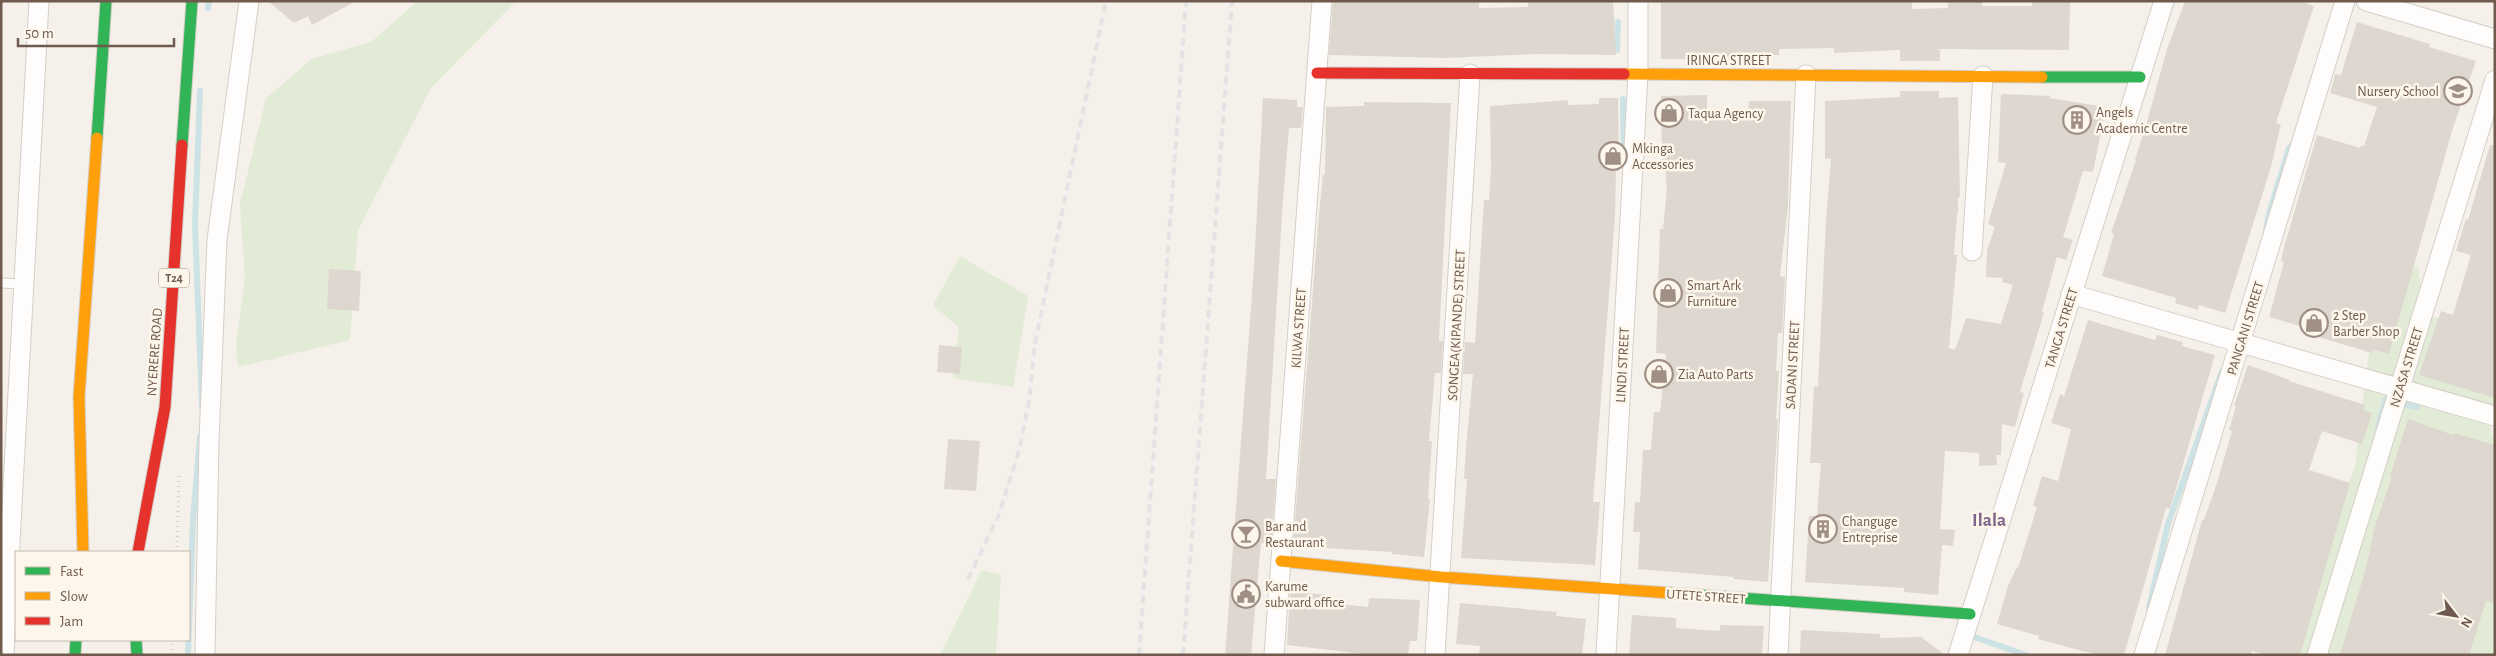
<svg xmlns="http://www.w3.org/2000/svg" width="2496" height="656" font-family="'Alegreya Sans',sans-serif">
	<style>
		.green { fill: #e2ebd6 }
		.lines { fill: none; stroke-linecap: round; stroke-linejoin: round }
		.stream { stroke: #cde2e4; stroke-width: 6 }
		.building { fill: #ded7d0 }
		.lane-casing { stroke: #d4cec8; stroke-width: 11 }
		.street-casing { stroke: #d4cec8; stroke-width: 21 }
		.fast-casing { stroke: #d3cdc5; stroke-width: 13 }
		.slow-casing { stroke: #d3cdc5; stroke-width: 13 }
		.jam-casing { stroke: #d3cdc5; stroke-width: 13 }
		.path { stroke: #d7d0cb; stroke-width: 3; stroke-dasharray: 1 4; stroke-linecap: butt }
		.lane { stroke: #fefdfc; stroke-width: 9 }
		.street { stroke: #fefdfc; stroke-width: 19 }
		.fast { stroke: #30b455; stroke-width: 11 }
		.slow { stroke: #ff9f0a; stroke-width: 11 }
		.jam { stroke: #e5322d; stroke-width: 11 }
		.rail { stroke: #e4e2e4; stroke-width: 4; stroke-dasharray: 8 5; stroke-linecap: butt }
		.labels { text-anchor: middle; stroke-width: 5; stroke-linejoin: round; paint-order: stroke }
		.shield { fill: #fdf6eb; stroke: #9a897c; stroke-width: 1 }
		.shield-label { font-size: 12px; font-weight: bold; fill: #705a4d }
		.street-label { font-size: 14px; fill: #705a4d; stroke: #fdf6eb }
		.poi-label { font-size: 14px; fill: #705a4d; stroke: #fdf6eb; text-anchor: start }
		.district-label { font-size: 19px; font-weight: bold; fill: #80658c; stroke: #fdf6eb }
	</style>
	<rect width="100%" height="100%" fill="#f5f1ea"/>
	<g class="green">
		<path d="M418,1h98l-85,87 -73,142 -8,110 -112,27 -2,-24 9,-64 -5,-75 26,-106 46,-39 59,-17z"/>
		<path d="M960,256l68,40 -15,91 -60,-9 6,-50 -26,-23z"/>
		<path d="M2389,261l29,6 7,51 49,-1 21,13v83l-6,8 4,17h2v217h-222l57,-119 25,-70 17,-139z"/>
		<path d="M982,570l19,5 -5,80h-56z"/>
	</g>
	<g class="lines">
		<g class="stream">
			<path d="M208,8l1,-7"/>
			<path d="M1617,50l1,-28"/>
			<path d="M200,91l-5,134 7,181"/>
			<path d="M1623,99l1,63"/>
			<path d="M2266,231l2,-14 21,-69 6,-6"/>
			<path d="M2378,428l7,-28 32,7"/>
			<path d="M2149,608l19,-84 54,-153"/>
			<path d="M1974,637l52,18"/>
			<path d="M188,655l5,-135 7,-84"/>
		</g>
	</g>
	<g class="building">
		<path d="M268,1h88l-44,24 -4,-9 -14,7z"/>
		<path d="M1333,1h146v7l49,-1v-6h85l3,54 -78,-1 -94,4 -115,-3z"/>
		<path d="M1661,1h251v8l36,-1v-7h34v5h50v-5h38l-1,49 -133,-1 4,1v11h-40v-11l-66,3v-5l-55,1v6l-45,1v4l-73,-1z"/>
		<path d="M2185,1h114l15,5 -38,117 5,1 -10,43 -46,146 -26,-8 -1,5 -23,-7 1,-5 -74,-22 12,-42 -3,-1 25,-73 -1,-1 10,-30 22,-80z"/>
		<path d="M2357,22l73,22 -1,3 47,14 -24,70 -63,223 -15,-4 -2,3 -67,-20 2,-5 -38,-11 15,-55 -3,-1 3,-14 33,-112 43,13 1,-3 3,1 13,-39 -47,-14 5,-19 6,1z"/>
		<path d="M1900,91h39v7l19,-1 2,100h-2v17l-1,-1 -3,42h3l-8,93 6,2 11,-32 35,6 12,-39 -11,-3 1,-4 -17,-1 1,-27 8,-23 -7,-3 18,-61 -8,-1 3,-68 49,2 -1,2 57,9 -13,65 -10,-1 -17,57 -3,9 10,3 -7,20 -9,-3 -15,55 2,1 -24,79 4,1 -9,34 -13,-3 -1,31h-5l1,10 -18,1v-13l-34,-2 -5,78 15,1 -2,16 -11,-1 -4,50 -34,-3v-4l-99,-6 4,-66h8l4,-53h-11l4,-76h4l8,-168 5,-61 -6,1v-58l75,-4z"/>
		<path d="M1707,95v17h41l1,-11h42l-3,105 -8,70 5,1 -3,56h-4l-2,38h3l-3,48h2l-10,163 -34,-3v-2l-96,-8 2,-37h-7l2,-30h5l3,-52h8l3,-38h6l6,-58 -10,-1 4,-124h3l4,-40 -2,-23h-3l-1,-70z"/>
		<path d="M1263,98l34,2v7h6l-2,21h-12l-6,71 -17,280h10l-5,65 -10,-1 -10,112h-26l29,-388z"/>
		<path d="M1599,98h19l1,73h-3l-1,46 -22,285h7l-5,63 -134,-7 6,-79h-3l2,-32 7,-73h-10l2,-32 10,1 9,-143h5l2,-30 -1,-64 78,-6v5l31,-1z"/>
		<path d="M1364,102l87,1 -12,238h4l-2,32h-6l-6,68h3l-4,58h2l-6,58 -32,-3v-2l-99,-6 25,-321 5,-51 2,1 1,-68 38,-1z"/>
		<path d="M2490,145h5v253l-76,-23 22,-64 12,4 18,-60 -15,-4 10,-32 2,1z"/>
		<path d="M329,269l32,2 -2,40 -32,-2z"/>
		<path d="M2088,320l67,20 2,-5 26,7 -1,4 33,9 -45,154 -4,-1 -42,147h-24l-18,-4 -44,-12 1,-3 -42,-12 11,-38 9,-19 1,1 19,-61 -4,-1 9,-30 16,5 13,-52 -20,-6 9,-29 4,2z"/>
		<path d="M939,345l23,2 -2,27 -23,-2z"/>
		<path d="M2248,365l42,15 -1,1 76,24 -2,5 9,3 -10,31 -40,-13 -13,39 41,13 -50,172h-34l-14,-4 -1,4h-86l37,-135h2l13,-37 15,-52 -3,-1 7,-24h-2z"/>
		<path d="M2408,419l45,16 1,-2 41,12v158l-9,-2 -17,54h-129l26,-87 9,-42 17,-49 -2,-1z"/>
		<path d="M948,439l32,2 -4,50 -32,-2z"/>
		<path d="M1290,592l42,3v8l36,4 1,-9 51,2 -3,41h-7l-2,14h-35l-86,-10z"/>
		<path d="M1460,603l97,9 -1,4 30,3 -4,36h-103l1,-9 -24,-2z"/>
		<path d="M1632,615l44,3v10l44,3v-6l44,1 -2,29h-133z"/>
		<path d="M1801,630l79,4v4l41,-1 24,18h-145z"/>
	</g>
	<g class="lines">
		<defs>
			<path id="lane" d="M1,283l22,1"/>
			<g id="street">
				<path d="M2366,1l129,38"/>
				<path d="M1972,251l11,-175"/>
				<path d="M2071,294l424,122"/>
				<path d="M4,655l35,-654"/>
				<path d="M205,655l4,-214 8,-201 32,-239"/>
				<path d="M1274,655l48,-654"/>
				<path d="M1435,655l35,-581"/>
				<path d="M1606,655l32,-581v-73"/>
				<path d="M1778,655l28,-580"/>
				<path d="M1958,655l206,-654"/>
				<path d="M2144,655l201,-654"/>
				<path d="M2317,655l178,-575"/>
			</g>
			<g id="fast">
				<path d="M2042,77h98"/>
				<path d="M97,138l9,-137"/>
				<path d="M182,145l10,-144"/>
				<path d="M1670,593l300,21"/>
				<path d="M136,640l1,15"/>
				<path d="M75,655l1,-15"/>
			</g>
			<g id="slow">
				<path d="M1624,74l418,3"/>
				<path d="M83,552l-4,-155 18,-259"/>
				<path d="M1281,561l160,16 229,16"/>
			</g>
			<g id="jam">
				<path d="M1317,73l307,1"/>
				<path d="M138,552l27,-145 17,-262"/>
			</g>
		</defs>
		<use href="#lane" class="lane-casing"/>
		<use href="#street" class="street-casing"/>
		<use href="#fast" class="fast-casing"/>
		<use href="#slow" class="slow-casing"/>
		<use href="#jam" class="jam-casing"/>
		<g class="path">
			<path d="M177,552l2,-79"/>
			<path d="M171,655l1,-15"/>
		</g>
		<use href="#lane" class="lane"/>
		<use href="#street" class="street"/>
		<use href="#fast" class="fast"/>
		<use href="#slow" class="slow"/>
		<use href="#jam" class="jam"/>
		<g class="rail">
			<path d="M968,579l30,-62 21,-66 10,-50 6,-58 71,-342"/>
			<path d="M1139,655l47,-654"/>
			<path d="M1183,655l49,-654"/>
		</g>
	</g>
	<defs>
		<symbol id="school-ring" viewBox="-11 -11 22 22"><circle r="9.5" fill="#fdf6eb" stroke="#9f8f84" stroke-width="1.5"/><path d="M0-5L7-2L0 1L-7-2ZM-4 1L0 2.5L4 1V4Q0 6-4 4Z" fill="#9f8f84"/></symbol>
		<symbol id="shop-ring" viewBox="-11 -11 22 22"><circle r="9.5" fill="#fdf6eb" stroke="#9f8f84" stroke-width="1.5"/><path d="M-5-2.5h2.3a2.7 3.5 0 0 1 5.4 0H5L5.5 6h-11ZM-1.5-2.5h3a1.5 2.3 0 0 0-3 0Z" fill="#9f8f84"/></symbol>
		<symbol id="building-ring" viewBox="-11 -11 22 22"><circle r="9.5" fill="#fdf6eb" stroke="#9f8f84" stroke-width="1.5"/><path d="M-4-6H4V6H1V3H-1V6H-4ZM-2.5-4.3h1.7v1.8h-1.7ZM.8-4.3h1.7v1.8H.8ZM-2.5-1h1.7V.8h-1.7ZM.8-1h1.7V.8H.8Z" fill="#9f8f84"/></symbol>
		<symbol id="bar-ring" viewBox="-11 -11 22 22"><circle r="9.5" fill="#fdf6eb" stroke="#9f8f84" stroke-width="1.5"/><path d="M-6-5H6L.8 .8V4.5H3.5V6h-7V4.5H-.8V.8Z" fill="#9f8f84"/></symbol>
		<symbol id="civic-ring" viewBox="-11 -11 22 22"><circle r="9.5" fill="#fdf6eb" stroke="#9f8f84" stroke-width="1.5"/><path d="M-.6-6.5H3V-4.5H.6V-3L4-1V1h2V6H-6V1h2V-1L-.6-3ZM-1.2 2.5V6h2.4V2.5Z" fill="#9f8f84"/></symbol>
	</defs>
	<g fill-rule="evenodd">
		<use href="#school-ring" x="2442" y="75" width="32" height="32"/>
		<use href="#shop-ring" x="1653" y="97" width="32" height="32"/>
		<use href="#building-ring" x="2061" y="104" width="32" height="32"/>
		<use href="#shop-ring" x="1597" y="140" width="32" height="32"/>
		<use href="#shop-ring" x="1652" y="277" width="32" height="32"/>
		<use href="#shop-ring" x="2298" y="307" width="32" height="32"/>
		<use href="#shop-ring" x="1643" y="358" width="32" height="32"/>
		<use href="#building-ring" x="1807" y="513" width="32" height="32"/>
		<use href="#bar-ring" x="1230" y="518" width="32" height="32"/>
		<use href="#civic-ring" x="1230" y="578" width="32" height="32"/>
	</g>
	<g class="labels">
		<rect class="shield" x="159" y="268.5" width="30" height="19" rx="4"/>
		<g class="shield-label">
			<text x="174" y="282">T24</text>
		</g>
		<g class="street-label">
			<text x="1729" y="65">IRINGA STREET</text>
			<text transform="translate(1456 325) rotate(-87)" y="5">SONGEA(KIPANDE) STREET</text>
			<text transform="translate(1298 328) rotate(-86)" y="5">KILWA STREET</text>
			<text transform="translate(2061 328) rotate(-73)" y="5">TANGA STREET</text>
			<text transform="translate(2245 328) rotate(-73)" y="5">PANGANI STREET</text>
			<text transform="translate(154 352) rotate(-86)" y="5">NYERERE ROAD</text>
			<text transform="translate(1622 365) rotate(-87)" y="5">LINDI STREET</text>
			<text transform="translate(1792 365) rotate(-87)" y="5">SADANI STREET</text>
			<text transform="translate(2406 367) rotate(-73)" y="5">NZASA STREET</text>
			<text transform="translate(1706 596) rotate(4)" y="5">UTETE STREET</text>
		</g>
		<g class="poi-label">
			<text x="2439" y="96" text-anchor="end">Nursery School</text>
			<text x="2096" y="117">Angels<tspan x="2096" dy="16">Academic Centre</tspan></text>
			<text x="1688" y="118">Taqua Agency</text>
			<text x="1632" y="153">Mkinga<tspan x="1632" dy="16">Accessories</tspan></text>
			<text x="1687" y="290">Smart Ark<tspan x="1687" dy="16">Furniture</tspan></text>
			<text x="2333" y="320">2 Step<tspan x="2333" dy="16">Barber Shop</tspan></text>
			<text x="1678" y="379">Zia Auto Parts</text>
			<text x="1842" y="526">Changuge<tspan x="1842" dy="16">Entreprise</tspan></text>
			<text x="1265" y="531">Bar and<tspan x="1265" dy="16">Restaurant</tspan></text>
			<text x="1265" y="591">Karume<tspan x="1265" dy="16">subward office</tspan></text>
		</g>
		<g class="district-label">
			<text x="1989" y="526">Ilala</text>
		</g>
	</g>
	<rect width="2496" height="656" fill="none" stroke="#705a4d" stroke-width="5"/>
	<rect x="15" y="551" width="175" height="90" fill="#fdf6eb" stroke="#c5b8ac"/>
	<rect x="25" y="567" width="25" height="8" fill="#30b455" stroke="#c5b8ac"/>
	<text x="60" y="576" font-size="15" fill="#705a4d">Fast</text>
	<rect x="25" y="592" width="25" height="8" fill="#ff9f0a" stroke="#c5b8ac"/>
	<text x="60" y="601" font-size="15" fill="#705a4d">Slow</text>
	<rect x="25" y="617" width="25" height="8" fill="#e5322d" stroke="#c5b8ac"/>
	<text x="60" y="626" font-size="15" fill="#705a4d">Jam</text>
	<g transform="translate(2456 616) rotate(121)" stroke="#fdf6eb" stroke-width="4" paint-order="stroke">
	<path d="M0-4L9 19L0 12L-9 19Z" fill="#705a4d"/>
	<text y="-8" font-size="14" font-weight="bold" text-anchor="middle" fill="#705a4d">N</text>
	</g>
	<path d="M18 38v8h156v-8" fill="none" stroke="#705a4d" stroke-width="2.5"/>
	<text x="25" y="38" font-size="15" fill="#705a4d" stroke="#fdf6eb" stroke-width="4" paint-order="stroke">50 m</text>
</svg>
